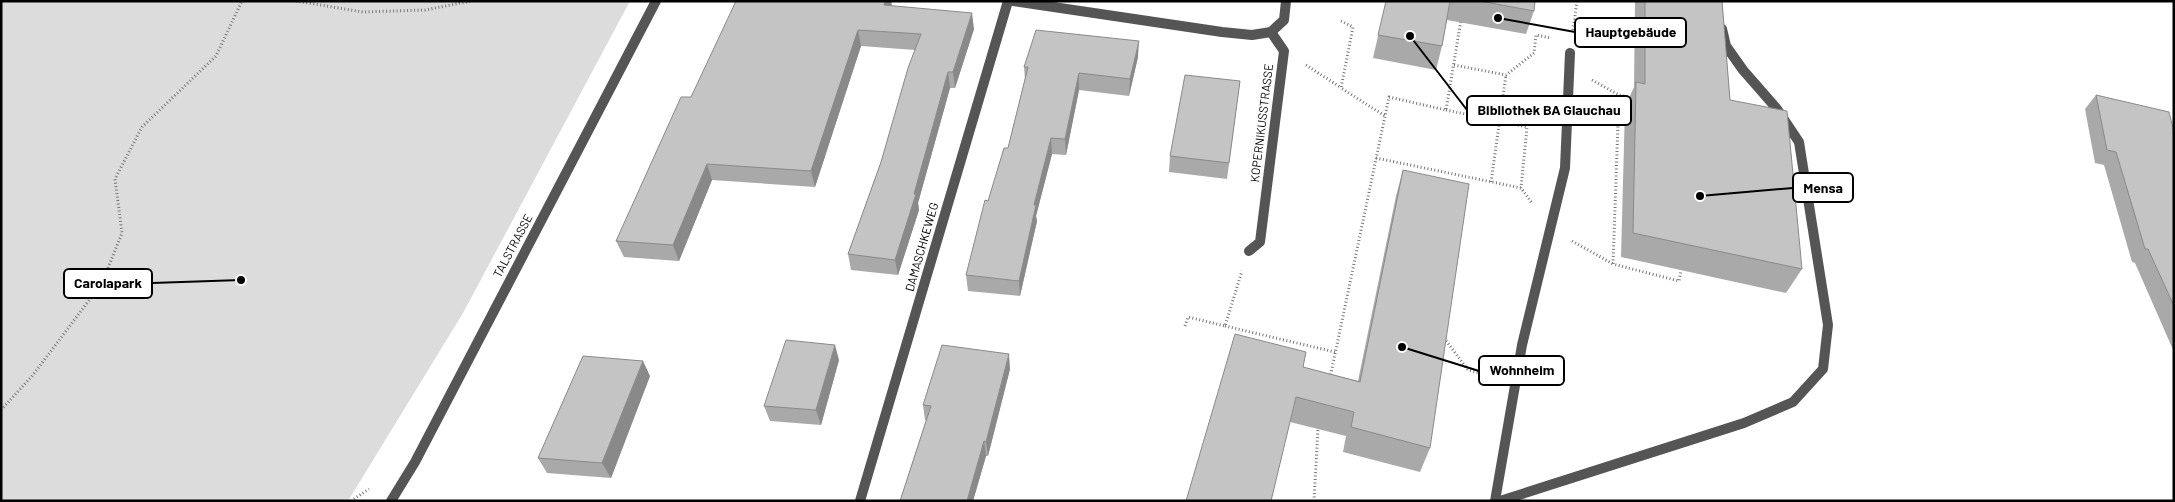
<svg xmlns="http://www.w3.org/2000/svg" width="2175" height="502" font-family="Barlow,sans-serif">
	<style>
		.green { fill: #dcdcdc }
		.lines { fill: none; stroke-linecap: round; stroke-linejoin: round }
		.path { stroke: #777; stroke-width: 3; stroke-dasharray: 1 2.5; stroke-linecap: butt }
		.lane { stroke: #555; stroke-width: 10 }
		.street { stroke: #555; stroke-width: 10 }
		.wall { fill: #a9a9a9 }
		.shaded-wall { fill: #898989 }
		.building { fill: #c4c4c4; stroke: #898989 }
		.labels { text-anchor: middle; stroke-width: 5; stroke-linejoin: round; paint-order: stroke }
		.street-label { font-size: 12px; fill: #000; stroke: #fff }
		.leader { fill: none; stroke: #000; stroke-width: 2 }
		.callout-dot { fill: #000; stroke: #fff; stroke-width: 2 }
		.callout { fill: #fff; stroke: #000; stroke-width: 2 }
		.callout-label { font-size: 14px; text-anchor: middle; font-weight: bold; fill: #000 }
	</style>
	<rect width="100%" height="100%" fill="#fff"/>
	<path class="green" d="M1,1h629l-167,312 -115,188h-347z"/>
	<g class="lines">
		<g class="path">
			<path d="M296,1l67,11 62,-2 46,-9"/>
			<path d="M1341,21l12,6 -12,61 44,28"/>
			<path d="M1573,30l4,-29"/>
			<path d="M1306,65l34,22"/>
			<path d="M1454,65l52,10 28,-22 2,-18 15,3"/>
			<path d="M1592,80l27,15 15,3"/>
			<path d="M1619,95l-6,169 66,17 2,-11"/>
			<path d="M1446,110l81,17 -6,61"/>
			<path d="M1376,158l145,30 11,15"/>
			<path d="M1491,182l15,-107"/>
			<path d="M1572,241l41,23"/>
			<path d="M1185,326l3,-9 37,9 17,-55"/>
			<path d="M1225,326l110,26"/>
			<path d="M1444,338l24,32 26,7"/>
			<path d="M1330,378l59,-281 57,13 15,-90"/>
			<path d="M1,410l32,-35 69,-92 20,-50 -7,-54 27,-52 74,-71 26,-55"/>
			<path d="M351,501l18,-12"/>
			<path d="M1314,501l4,-72"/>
		</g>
		<g class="lane">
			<path d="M1495,501l27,-156 43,-177 5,-115"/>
			<path d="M1500,501l244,-78 49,-21 30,-33 5,-44 -29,-183 -22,-33 -34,-39 -17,-24 -4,-17"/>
		</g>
		<g class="street">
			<path d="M1013,1l209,31 30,3 19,-3"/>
			<path d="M1271,32l13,-12 2,-19"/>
			<path d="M1249,251l11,-9 24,-191 -13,-19"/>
			<path d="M391,501l24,-39 241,-461"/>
			<path d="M860,501l148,-500"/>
		</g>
	</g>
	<g class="wall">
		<path d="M1386,1h149l-1,10 -8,23 -79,-14 -5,26 -6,24 -63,-12z"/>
		<path d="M1635,1h87l8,99 72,169 -16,24 -165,-36 4,-150 9,-20z"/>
		<path d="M892,6l82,23 -19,59h-5l-32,115 1,7 -21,65 -47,-5 -3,-16 33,-92 34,-112 -54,-4 -46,141 -103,-7 -33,81 -55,-4 -8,-16 75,-144z"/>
		<path d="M1138,57l-9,39 -50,-6 -13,65 -14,-1 -16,62 1,5 -17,75 -52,-5 -2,-16 22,-74 20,-53 17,-69 -1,-12z"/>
		<path d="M1240,81l-13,98 -58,-7 1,-16z"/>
		<path d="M2096,95l78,37v220l-39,-89 -3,-1 -28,-97 -9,-2 -10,-54z"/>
		<path d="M1403,170l27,278 -10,24 -77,-20 3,-16 -56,-14 13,-55 55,14 38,-185z"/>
		<path d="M839,360l-18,65 -51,-4 -6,-15z"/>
		<path d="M1010,369l-22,87h-2l-13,45h-73l26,-81h-1l-2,-15z"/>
		<path d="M650,376l-39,102 -64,-5 -9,-15z"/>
	</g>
	<g class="shaded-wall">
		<path d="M885,1h6l1,4 -6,16 -2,-16z"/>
		<path d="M972,13l2,16 -19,59 -2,-16z"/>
		<path d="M858,30l3,16 -46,141 -4,-16z"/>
		<path d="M1139,41l-1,16 -9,39 1,-17z"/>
		<path d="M948,72l2,16 -32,115 1,7 -21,65 -3,-15z"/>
		<path d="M1079,73v17l-13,65 -1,-16z"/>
		<path d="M1051,138l1,16 -16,62 1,5 -17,75 -1,-15 15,-76z"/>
		<path d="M707,164l5,16 -33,81 -6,-16z"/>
		<path d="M835,345l4,15 -18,65 -5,-15z"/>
		<path d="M1009,354l1,15 -22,87 -2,-14z"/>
		<path d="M643,361l7,15 -39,102 -9,-15z"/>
		<path d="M984,441l2,15 -13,45h-6z"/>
	</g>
	<g class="building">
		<path d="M736,1h149l-1,4 88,8 -19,59h-5l-34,122h2l-21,66 -47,-6 33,-92 27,-94 13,-34 -63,-4 -47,141 -104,-7 -34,81 -57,-4 65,-144h10z"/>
		<path d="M1386,1h64l-8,45 -64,-11z"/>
		<path d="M1480,1h55l-1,10z"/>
		<path d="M1645,1h77l8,99 57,11 15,158 -169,-36 3,-151 9,2z"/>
		<path d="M1036,30l103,11 -9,38 -51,-6 -14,66 -14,-1 -17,67h2l-17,76 -53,-6 19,-75 3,1 16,-53h4l20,-81h-4z"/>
		<path d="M1185,75l55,6 -11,82 -59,-7z"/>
		<path d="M2096,95l73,17 5,20v174l-26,-57h-3l-29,-97 -9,-2z"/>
		<path d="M1403,170l66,14 -39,264 -79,-21 3,-15 -58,-15 -25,104h-85l49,-167 71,18 -3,15 57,15z"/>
		<path d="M786,340l49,5 -19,65 -52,-4z"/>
		<path d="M942,345l67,9 -23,88 -2,-1 -17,60h-67l31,-95 -8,-1z"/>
		<path d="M583,356l60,5 -41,102 -64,-5z"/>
	</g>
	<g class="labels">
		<g class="street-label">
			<text transform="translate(1262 123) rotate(-83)" y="4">KOPERNIKUSSTRASSE</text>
			<text transform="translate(513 246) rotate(-62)" y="4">TALSTRASSE</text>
			<text transform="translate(922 247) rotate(-74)" y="4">DAMASCHKEWEG</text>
		</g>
	</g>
	<path class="leader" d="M1498 18L1575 32M1410 36L1467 110M1700 196L1793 188M241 280L152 283M1402 347L1479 371"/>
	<g class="callout-dot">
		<circle cx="1498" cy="18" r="5"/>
		<circle cx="1410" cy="36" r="5"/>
		<circle cx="1700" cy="196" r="5"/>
		<circle cx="241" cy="280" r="5"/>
		<circle cx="1402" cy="347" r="5"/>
	</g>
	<g class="callout">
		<rect x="1575" y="18" width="111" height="29" rx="5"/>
		<rect x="1467" y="96" width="164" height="29" rx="5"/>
		<rect x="1793" y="173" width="60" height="29" rx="5"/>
		<rect x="64" y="269" width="88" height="29" rx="5"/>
		<rect x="1479" y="356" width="85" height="29" rx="5"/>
	</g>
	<g class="callout-label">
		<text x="1631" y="37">Hauptgebäude</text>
		<text x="1549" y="115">Bibliothek BA Glauchau</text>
		<text x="1823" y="193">Mensa</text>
		<text x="108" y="288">Carolapark</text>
		<text x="1522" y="375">Wohnheim</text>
	</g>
	<rect width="2175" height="502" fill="none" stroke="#000000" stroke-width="5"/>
</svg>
